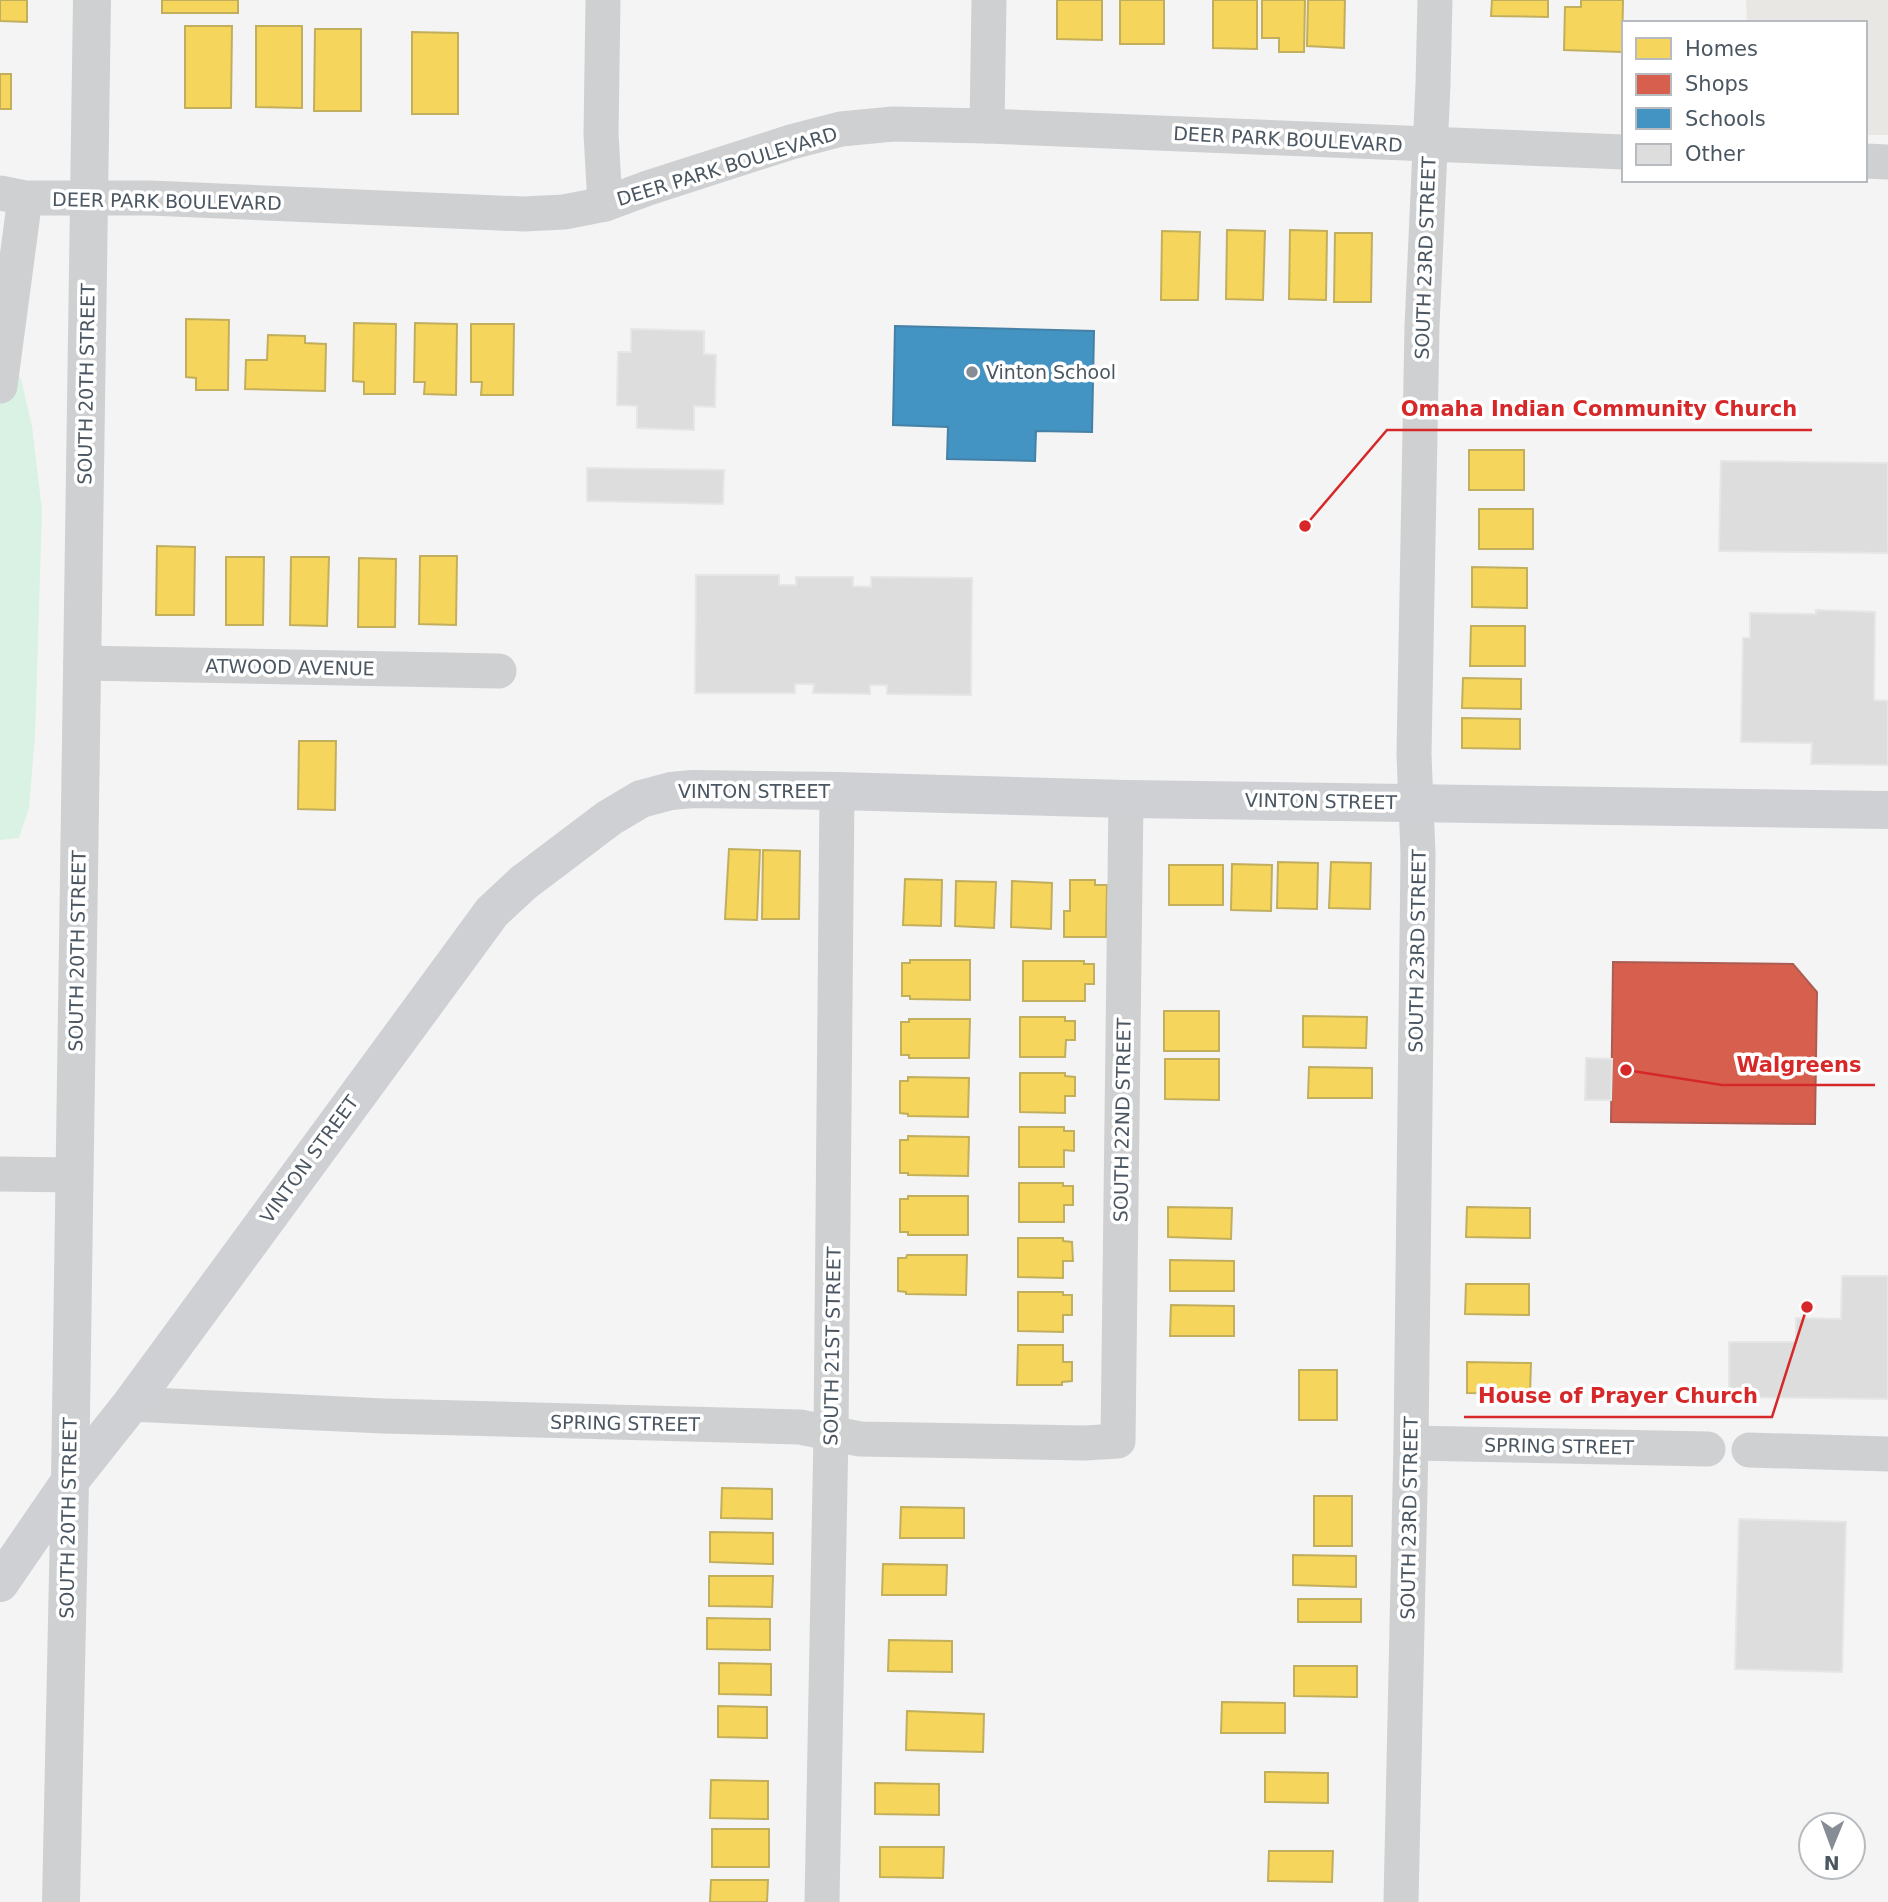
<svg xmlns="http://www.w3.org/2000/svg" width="1888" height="1902" font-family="'DejaVu Sans',sans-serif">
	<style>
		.commercial { fill: #e8e7e3 }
		.green { fill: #d9f2e3 }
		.homes { fill: #f6d55c; stroke: #c2af5e; stroke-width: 2 }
		.shops { fill: #d6604d; stroke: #ac5d53; stroke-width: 2 }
		.schools { fill: #4393c3; stroke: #4581a6; stroke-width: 2 }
		.building { fill: #ddddde; stroke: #e5e6e7; stroke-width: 2 }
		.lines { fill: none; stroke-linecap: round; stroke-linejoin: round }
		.minor { stroke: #ced0d2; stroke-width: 35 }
		.tertiary { stroke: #ced0d2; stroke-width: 38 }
		.secondary { stroke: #ced0d4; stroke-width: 38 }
		.poi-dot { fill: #868d94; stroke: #fff; stroke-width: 2.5 }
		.labels { text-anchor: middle; stroke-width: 7; stroke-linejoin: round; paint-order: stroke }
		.street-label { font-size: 19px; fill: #4a5661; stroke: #fff }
		.poi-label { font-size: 19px; fill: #4a5661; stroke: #fff; text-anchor: start }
		.leader { fill: none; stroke: #d62828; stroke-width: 2.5 }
		.callout-dot { fill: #d62828; stroke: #fff; stroke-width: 2.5 }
		.callout-label { font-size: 21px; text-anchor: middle; font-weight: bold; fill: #d62828; stroke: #fff; stroke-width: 7; stroke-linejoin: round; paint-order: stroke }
	</style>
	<rect width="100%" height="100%" fill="#f4f4f4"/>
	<path class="commercial" d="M1746,0h142v135h-23v-112h-118z"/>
	<path class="green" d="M0,355l21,24 11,48 10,83 -7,225 -6,73 -10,30 -19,2z"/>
	<g class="homes">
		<path d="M0,0h27v22l-27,-1z"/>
		<rect x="162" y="0" width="76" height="13"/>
		<path d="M1057,0h45v40l-45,-1z"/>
		<rect x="1120" y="0" width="44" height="44"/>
		<path d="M1213,0h44v49l-44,-1z"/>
		<path d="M1262,0h43l-1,52h-25v-14h-17z"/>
		<path d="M1308,0h37l-1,48 -37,-2z"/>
		<path d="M1492,0h56v17l-57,-1z"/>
		<path d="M1581,0h42l-1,52 -58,-2 1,-43h16z"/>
		<path d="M185,26h47l-1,82h-46z"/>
		<path d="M256,26h46v82l-46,-1z"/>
		<path d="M315,29h46v82h-47z"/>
		<path d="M412,32l46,1v81h-46z"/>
		<rect x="0" y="74" width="11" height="35"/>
		<path d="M1227,230l38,1 -2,69 -37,-1z"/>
		<path d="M1290,230l37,1 -1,69 -37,-1z"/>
		<path d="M1162,231l38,1 -2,68h-37z"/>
		<path d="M1335,233h37l-1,69h-37z"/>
		<path d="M186,319l43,1 -1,70h-32v-12l-10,-1z"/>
		<path d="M354,323l42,1 -1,70h-31v-12l-11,-1z"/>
		<path d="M415,323l42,1 -1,71 -32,-1 1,-12h-11z"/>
		<path d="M471,324h43l-1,71h-32l1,-13h-11z"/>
		<path d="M268,335l37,1v7l21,1 -1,47 -80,-2 1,-29h21z"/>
		<rect x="1469" y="450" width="55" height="40"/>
		<rect x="1479" y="509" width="54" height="40"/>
		<path d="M157,546l38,1 -1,68h-38z"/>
		<path d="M420,556h37l-1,69 -37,-1z"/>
		<path d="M226,557h38l-1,68h-37z"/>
		<path d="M291,557h38l-2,69 -37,-1z"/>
		<path d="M359,558l37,1 -1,68h-37z"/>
		<path d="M1472,567l55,1v40l-55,-1z"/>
		<path d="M1471,626h54v40h-55z"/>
		<path d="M1463,678l58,1v30l-59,-1z"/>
		<path d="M1462,718l58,1v30l-58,-1z"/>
		<path d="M299,741h37l-1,69 -37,-1z"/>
		<path d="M729,849l31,1 -3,70 -32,-1z"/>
		<path d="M763,850l37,1 -1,68h-37z"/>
		<path d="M1278,862l40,1 -1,46 -40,-1z"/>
		<path d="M1331,862l40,1 -1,46 -41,-1z"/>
		<path d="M1232,864l40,1 -1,46 -40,-1z"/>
		<rect x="1169" y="865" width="54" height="40"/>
		<path d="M905,879l37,1 -1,46 -38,-1z"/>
		<path d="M1070,880h25v5h12l-1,52h-42v-26h6z"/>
		<path d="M956,881l40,1 -2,46 -39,-2z"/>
		<path d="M1012,881l40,2 -1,46 -40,-2z"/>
		<path d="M910,960h60v40l-60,-1v-3h-8v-33h8z"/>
		<path d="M1023,961h61v3h10v20h-9v17h-62z"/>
		<rect x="1164" y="1011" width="55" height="40"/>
		<path d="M1303,1016l64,1 -1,31 -63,-1z"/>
		<path d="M1020,1017h45v4h10v19h-9l-1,17h-45z"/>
		<path d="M909,1019h61l-1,39h-60v-3h-8v-33h8z"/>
		<path d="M1165,1059h54v41l-54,-1z"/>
		<path d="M1309,1067l63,1v30h-64z"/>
		<path d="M1020,1073h45v3l10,1v19h-10v17l-45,-1z"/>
		<path d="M908,1077l61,1 -1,39 -60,-1v-2l-8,-1v-32h8z"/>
		<path d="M1019,1127h45v4h10v20l-10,-1v17h-45z"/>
		<path d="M908,1136l61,1 -1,39 -60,-1v-2h-8v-33h8z"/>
		<path d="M1019,1183h44v3h10v19h-9v17h-45z"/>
		<path d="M908,1196h60v39h-60v-3h-8v-33h8z"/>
		<path d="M1168,1207l64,1 -1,31 -63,-2z"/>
		<path d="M1467,1207l63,1v30l-64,-1z"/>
		<path d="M1018,1238h45v3l9,1 1,19h-10v17l-45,-1z"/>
		<path d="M907,1255h60l-1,40 -60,-1v-2l-8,-1v-33h8z"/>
		<path d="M1170,1260l64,1v30h-64z"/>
		<path d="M1466,1284h63v31l-64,-1z"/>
		<path d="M1018,1292h45v3h9v20h-9v17l-45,-1z"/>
		<path d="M1171,1305l63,1v30h-64z"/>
		<path d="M1018,1345h45v17h9v19l-10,1v3h-45z"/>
		<path d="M1467,1362l64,1 -1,31 -63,-1z"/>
		<rect x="1299" y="1370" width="38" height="50"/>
		<path d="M722,1488l50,1v30l-51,-1z"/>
		<rect x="1314" y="1496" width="38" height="50"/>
		<path d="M901,1507l63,1v30h-64z"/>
		<path d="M710,1532l63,1v31l-63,-2z"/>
		<path d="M1293,1555l63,1v31l-63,-2z"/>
		<path d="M883,1564l64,1 -1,30h-64z"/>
		<path d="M709,1576h64l-1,31 -63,-1z"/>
		<rect x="1298" y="1599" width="63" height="23"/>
		<path d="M707,1618l63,1v31l-63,-1z"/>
		<path d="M889,1640l63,1v31l-64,-1z"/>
		<path d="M719,1663l52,1v31l-52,-1z"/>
		<path d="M1294,1666h63v31l-63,-1z"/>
		<path d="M1222,1702l63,1v30h-64z"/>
		<path d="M718,1706l49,1v31l-49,-1z"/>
		<path d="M907,1711l77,3 -1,38 -77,-2z"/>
		<path d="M1265,1772l63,1v30l-63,-1z"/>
		<path d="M711,1780l57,1v38l-58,-1z"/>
		<path d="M875,1783l64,1v31l-64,-1z"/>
		<rect x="712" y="1829" width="57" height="38"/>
		<path d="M880,1847h64l-1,31 -63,-1z"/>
		<path d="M1269,1851h64l-1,31 -64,-1z"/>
		<path d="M711,1880h57l-1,22h-57z"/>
	</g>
	<path class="shops" d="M1613,962l180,2 24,28 -2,132 -204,-2z"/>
	<path class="schools" d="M895,326l199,5 -2,101 -56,-1 -1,30 -88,-2 1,-32 -55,-2z"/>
	<g class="building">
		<path d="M631,329l73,2v23l12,1 -1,52 -21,-1v24l-57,-2v-22l-20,-1 1,-53h13z"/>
		<path d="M1721,461l167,2v90l-169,-2z"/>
		<path d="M587,468l137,2 -1,34 -136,-3z"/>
		<path d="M696,575h83v10h17v-8h57v9l18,1v-10l101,1 -1,117 -84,-1v-9h-17v9l-57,-1 1,-9h-19v9h-100z"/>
		<path d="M1816,610l59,2 -1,88 14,1v64l-77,-1 1,-21 -71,-1 2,-104h7v-25l66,1z"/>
		<path d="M1586,1058l26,1 -1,41h-26z"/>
		<path d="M1842,1276h46v123l-159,-2v-55h67v-24l45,1z"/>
		<path d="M1739,1519l107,3 -4,150 -107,-3z"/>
	</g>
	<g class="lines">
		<g class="minor">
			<path d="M603,0l-2,134 4,70"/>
			<path d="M987,126l2,-126"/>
			<path d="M1865,161l23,1"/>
			<path d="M0,193l25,5h125l374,16 40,-2 41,-8 43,-16 143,-46 50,-13 52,-5 94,2 637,26"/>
			<path d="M0,386l25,-188"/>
			<path d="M81,663l418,8"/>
			<path d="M0,1174l74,1"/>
			<path d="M131,1404l252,12 417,11 60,12 225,4 33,-2 8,-642"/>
			<path d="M1411,1443l297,6"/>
			<path d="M1749,1450l139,4"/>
			<path d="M822,1902l9,-469 6,-642"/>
			<path d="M1401,1902l10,-459 7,-589 -4,-100 8,-428 11,-242 2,-84"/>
		</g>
		<path class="tertiary" d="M61,1902l9,-421 22,-1481"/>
		<path class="secondary" d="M0,1583l70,-102 61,-77 361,-492 31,-29 86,-65 32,-19 30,-8 22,-2 144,2 289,8 762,11"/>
	</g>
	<circle class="poi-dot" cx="972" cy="372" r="7"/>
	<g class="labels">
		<g class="street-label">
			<text transform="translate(1288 139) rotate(3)" y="7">DEER PARK BOULEVARD</text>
			<text transform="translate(727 166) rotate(-17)" y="7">DEER PARK BOULEVARD</text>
			<text transform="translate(167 201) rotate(1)" y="7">DEER PARK BOULEVARD</text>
			<text transform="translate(1425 258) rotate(-88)" y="7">SOUTH 23RD STREET</text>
			<text transform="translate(86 384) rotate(-89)" y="7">SOUTH 20TH STREET</text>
			<text transform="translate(290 667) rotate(1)" y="7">ATWOOD AVENUE</text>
			<text x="754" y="798">VINTON STREET</text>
			<text transform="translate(1321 801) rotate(1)" y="7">VINTON STREET</text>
			<text transform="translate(77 951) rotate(-89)" y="7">SOUTH 20TH STREET</text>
			<text transform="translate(1417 951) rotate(-89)" y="7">SOUTH 23RD STREET</text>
			<text transform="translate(1122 1120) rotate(-89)" y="7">SOUTH 22ND STREET</text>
			<text transform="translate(309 1159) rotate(-54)" y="7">VINTON STREET</text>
			<text transform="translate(832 1346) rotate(-89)" y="7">SOUTH 21ST STREET</text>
			<text transform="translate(625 1423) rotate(1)" y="7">SPRING STREET</text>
			<text transform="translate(1559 1446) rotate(1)" y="7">SPRING STREET</text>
			<text transform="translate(68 1518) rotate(-89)" y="7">SOUTH 20TH STREET</text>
			<text transform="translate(1409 1518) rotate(-89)" y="7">SOUTH 23RD STREET</text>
		</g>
		<g class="poi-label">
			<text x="986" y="379">Vinton School</text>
		</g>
	</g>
	<path class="leader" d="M1305 526L1387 430H1812M1626 1070L1722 1085H1875M1807 1307L1772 1417H1464"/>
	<g class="callout-dot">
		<circle cx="1305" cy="526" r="7"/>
		<circle cx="1626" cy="1070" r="7"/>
		<circle cx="1807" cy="1307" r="7"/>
	</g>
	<g class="callout-label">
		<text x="1599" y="416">Omaha Indian Community Church</text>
		<text x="1799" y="1072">Walgreens</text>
		<text x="1618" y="1403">House of Prayer Church</text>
	</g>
	<rect x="1622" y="21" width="245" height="161" fill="#ffffff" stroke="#b7bbc0" stroke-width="2"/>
	<rect x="1636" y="38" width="35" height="21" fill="#f6d55c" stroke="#b7bbc0" stroke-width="2"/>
	<text x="1685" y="56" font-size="21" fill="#4a5661">Homes</text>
	<rect x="1636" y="74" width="35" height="21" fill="#d6604d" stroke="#b7bbc0" stroke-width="2"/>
	<text x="1685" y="91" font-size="21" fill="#4a5661">Shops</text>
	<rect x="1636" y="108" width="35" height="21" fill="#4393c3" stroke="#b7bbc0" stroke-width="2"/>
	<text x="1685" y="126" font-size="21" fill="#4a5661">Schools</text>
	<rect x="1636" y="144" width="35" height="21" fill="#ddddde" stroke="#b7bbc0" stroke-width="2"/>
	<text x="1685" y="161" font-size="21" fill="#4a5661">Other</text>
	<g transform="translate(1832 1846) rotate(181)"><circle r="33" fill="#ffffff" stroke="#b7bbc0" stroke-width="2"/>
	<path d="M0-5L12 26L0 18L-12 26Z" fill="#868d94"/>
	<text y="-10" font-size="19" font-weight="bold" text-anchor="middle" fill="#4a5661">N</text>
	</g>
</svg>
